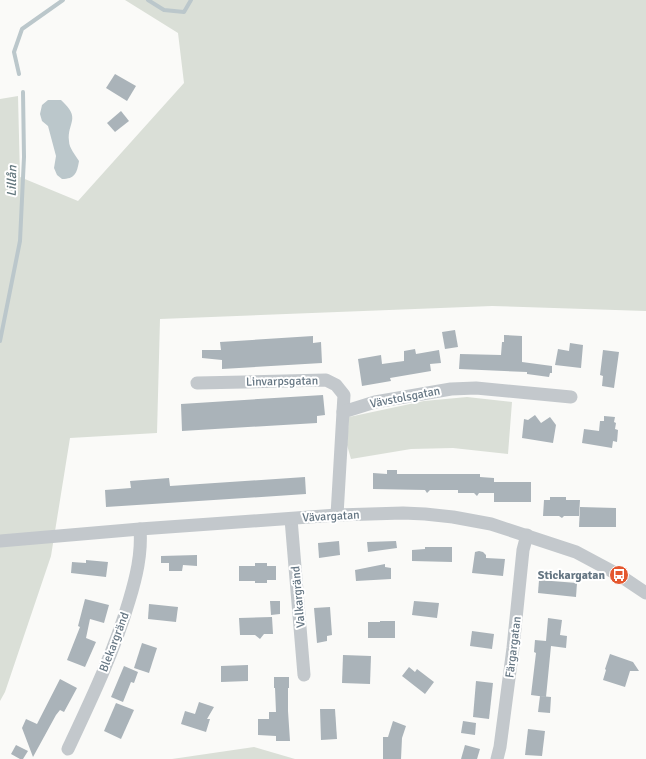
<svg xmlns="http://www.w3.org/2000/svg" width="646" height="759" font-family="Signika,sans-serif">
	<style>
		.green { fill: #dadfd7 }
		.water { fill: #bbc7cb }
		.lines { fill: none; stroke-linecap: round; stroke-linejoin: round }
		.stream { stroke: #bbc7cb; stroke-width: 4 }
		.building { fill: #aab3b9 }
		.minor { stroke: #c3c8cc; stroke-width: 13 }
		.labels { text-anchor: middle; stroke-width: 4; stroke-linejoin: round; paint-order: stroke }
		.street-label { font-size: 12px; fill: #657683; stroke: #fff }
		.poi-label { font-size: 12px; font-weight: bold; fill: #657683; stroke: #fff; text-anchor: end }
		.water-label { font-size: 13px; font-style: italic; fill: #60757c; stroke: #fff }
	</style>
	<rect width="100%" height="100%" fill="#fafaf8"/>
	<g class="green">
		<path d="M125,0h521v311l-154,-5 -332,13 -3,114 -87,5 -19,118 -46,136 -5,9v-602l18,-3 2,81 58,24 106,-118 -6,-50z"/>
		<path d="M467,397l45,5 -4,52 -55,-6 -42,1 -60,10 -4,-14 2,-28 75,-16z"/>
		<path d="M254,747l41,12h-123z"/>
	</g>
	<path class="water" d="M48,100h13c21,19 6,22 8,41 0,7 7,15 10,20 -2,12 -4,18 -17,18l-5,-4 -3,-7 2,-12 -8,-30 -6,-5 -2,-7 2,-9z"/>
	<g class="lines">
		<g class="stream">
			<path d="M148,0l16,10 20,2 7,-12"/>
			<path d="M19,74l-5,-22 8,-23 41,-29"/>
			<path d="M0,341l20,-100 4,-84 -1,-65"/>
		</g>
	</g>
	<g class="building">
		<path d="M115,74l21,12 -9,15 -21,-13z"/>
		<path d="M121,111l8,10 -14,11 -8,-9z"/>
		<path d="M455,330l3,17 -13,2 -3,-17z"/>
		<path d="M504,335l18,1v26l30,4v7h-2l-1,4 -22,-3v-2l-68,-3 1,-15 41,1 1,-13h2z"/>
		<path d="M313,336v7l8,-1 1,21 -100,6v-9l-20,-2v-8h19l-1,-8z"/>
		<path d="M570,343l13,2 -2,23 -26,-3 3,-16 11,2z"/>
		<path d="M415,349l1,5 23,-4 2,13 -11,1 1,7 -41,7 1,3 -29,5 -4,-27 23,-4 1,9 22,-3v-10z"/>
		<path d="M603,350l16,2 -5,36 -12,-2 1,-10 -3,-1z"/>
		<path d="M323,395l2,20 -8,1v7l-135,8 -1,-27z"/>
		<path d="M535,415l6,8 9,-6 6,8 -3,18 -31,-5 2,-19 4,1z"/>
		<path d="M604,416l11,1 -1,5 2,1 -1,6 3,1 -1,12 -4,-1 -1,7 -30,-5 2,-14 15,2 1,-10h4z"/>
		<path d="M387,470h10v4h83v3l14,1v4h37v20h-37v-9h-15l-2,3 -3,-3h-16v-3h-28l-3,3 -2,-3 -52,-1v-16l14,1z"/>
		<path d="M305,477l1,17 -200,13 -1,-17 26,-2 -1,-7 39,-3 1,8z"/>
		<path d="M550,497h16v3h14l-1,16h-15l-2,2 -3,-2h-16l1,-16h6z"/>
		<path d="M580,507l36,1v19h-37z"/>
		<path d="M339,541l1,14 -21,3 -1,-15z"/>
		<path d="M396,541l1,7 -29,4 -1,-10z"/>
		<path d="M425,547h27v15l-40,-1v-11l13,-1z"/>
		<path d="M479,551l4,1 3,3v3l19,1 -2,17 -31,-3 3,-21z"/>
		<path d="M197,555v11l-14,-1 -1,6h-13v-8h-8v-7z"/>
		<path d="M86,560l22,2 -2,15 -35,-4 1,-11 14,1z"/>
		<path d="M255,563h12v3h9v14h-9v3h-12v-2h-16v-15h16z"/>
		<path d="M385,564v3l6,1v11l-35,2 -1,-11z"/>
		<path d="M539,580l38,3 -1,14 -38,-4z"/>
		<path d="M85,599l24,6 -5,18 -14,-4 -4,19 10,4 -11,25 -18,-7 13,-33 -2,-1z"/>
		<path d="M270,601h10v13l-9,1z"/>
		<path d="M414,601l25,2 -2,15 -25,-3z"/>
		<path d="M149,604l29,3 -2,15 -28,-3z"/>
		<path d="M330,607l2,28 -5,1v5l-10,2 -3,-35z"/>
		<path d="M272,617l1,17h-9l-4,5 -5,-4h-15l-1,-17z"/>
		<path d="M548,618l14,2 -2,15 7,1 -1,12 -15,-2 -5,51 -15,-2 5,-42 -2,-1 1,-12 11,1z"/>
		<path d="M380,621h15v17h-27v-16h12z"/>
		<path d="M472,631l22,3 -2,15 -22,-3z"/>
		<path d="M142,643l15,5 -8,25 -15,-5z"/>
		<path d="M610,654l23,8 6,9h-9l-5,16 -22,-7 3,-10 -1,-1z"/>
		<path d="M343,655l28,1 -1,28 -28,-1z"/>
		<path d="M248,665v16l-27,1v-16z"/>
		<path d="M124,666l14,6 -4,11 -3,-1 -8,20 -12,-5z"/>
		<path d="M409,667l6,5 2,-3 17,13 -9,12 -23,-18z"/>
		<path d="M274,677h15v11h-1v23l2,30h-14v-5l-18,-1v-16h11v-7h7l-1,-24h-1z"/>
		<path d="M60,679l17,9 -13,24 -4,-2 -4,5 -23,42 -11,-29 4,-9 11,5z"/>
		<path d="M476,681l17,2 -4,36 -16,-2z"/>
		<path d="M540,696l11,1 -1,16 -12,-1z"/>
		<path d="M199,702l15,5 -7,12h3l-4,13 -25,-8 4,-13 10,3z"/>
		<path d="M116,703l18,7 -13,29 -17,-8z"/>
		<path d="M320,709h15l2,30 -16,1z"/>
		<path d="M393,721l13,5 -4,12 -1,21h-18v-22h5z"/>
		<path d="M463,721l13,2 -1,12 -14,-2z"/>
		<path d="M528,729l17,2 -3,25 -17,-1z"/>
		<path d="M16,745l12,6 -5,8h-3l-9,-5z"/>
		<path d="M465,745l15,4 -3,10h-16z"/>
	</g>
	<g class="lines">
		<g class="minor">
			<path d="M197,383l129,-3 10,5 8,10 -1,17"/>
			<path d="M337,515l6,-103 32,-10 76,-13 25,-1 95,9"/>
			<path d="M291,519l13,156"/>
			<path d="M0,541l140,-12 197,-14 66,-2 22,1 28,3 38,7 85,28 43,23 27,18"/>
			<path d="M68,749c23,-49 46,-97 61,-148 7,-23 13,-47 11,-72"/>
			<path d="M497,759l3,-12 13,-99 10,-98 4,-15"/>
		</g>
	</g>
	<defs>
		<symbol id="bus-disc" viewBox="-11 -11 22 22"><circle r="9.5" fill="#e4572e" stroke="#fff"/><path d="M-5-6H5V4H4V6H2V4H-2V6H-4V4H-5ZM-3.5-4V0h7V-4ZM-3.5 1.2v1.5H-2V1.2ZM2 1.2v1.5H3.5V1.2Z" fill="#fff"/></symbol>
	</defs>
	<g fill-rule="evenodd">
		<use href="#bus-disc" x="608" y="564" width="22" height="22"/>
	</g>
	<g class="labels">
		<g class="street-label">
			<text transform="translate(282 381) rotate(-1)" y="4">Linvarpsgatan</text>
			<text transform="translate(405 397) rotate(-11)" y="4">Vävstolsgatan</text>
			<text transform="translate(331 516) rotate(-3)" y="4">Vävargatan</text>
			<text transform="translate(298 597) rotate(-95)" y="4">Valkargränd</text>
			<text transform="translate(114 642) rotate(-69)" y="4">Blekargränd</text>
			<text transform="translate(513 647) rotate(-83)" y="4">Färgargatan</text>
		</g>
		<g class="poi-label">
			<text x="605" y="579">Stickargatan</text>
		</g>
		<g class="water-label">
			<text transform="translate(11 181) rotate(-89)" y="5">Lillån</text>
		</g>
	</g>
</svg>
